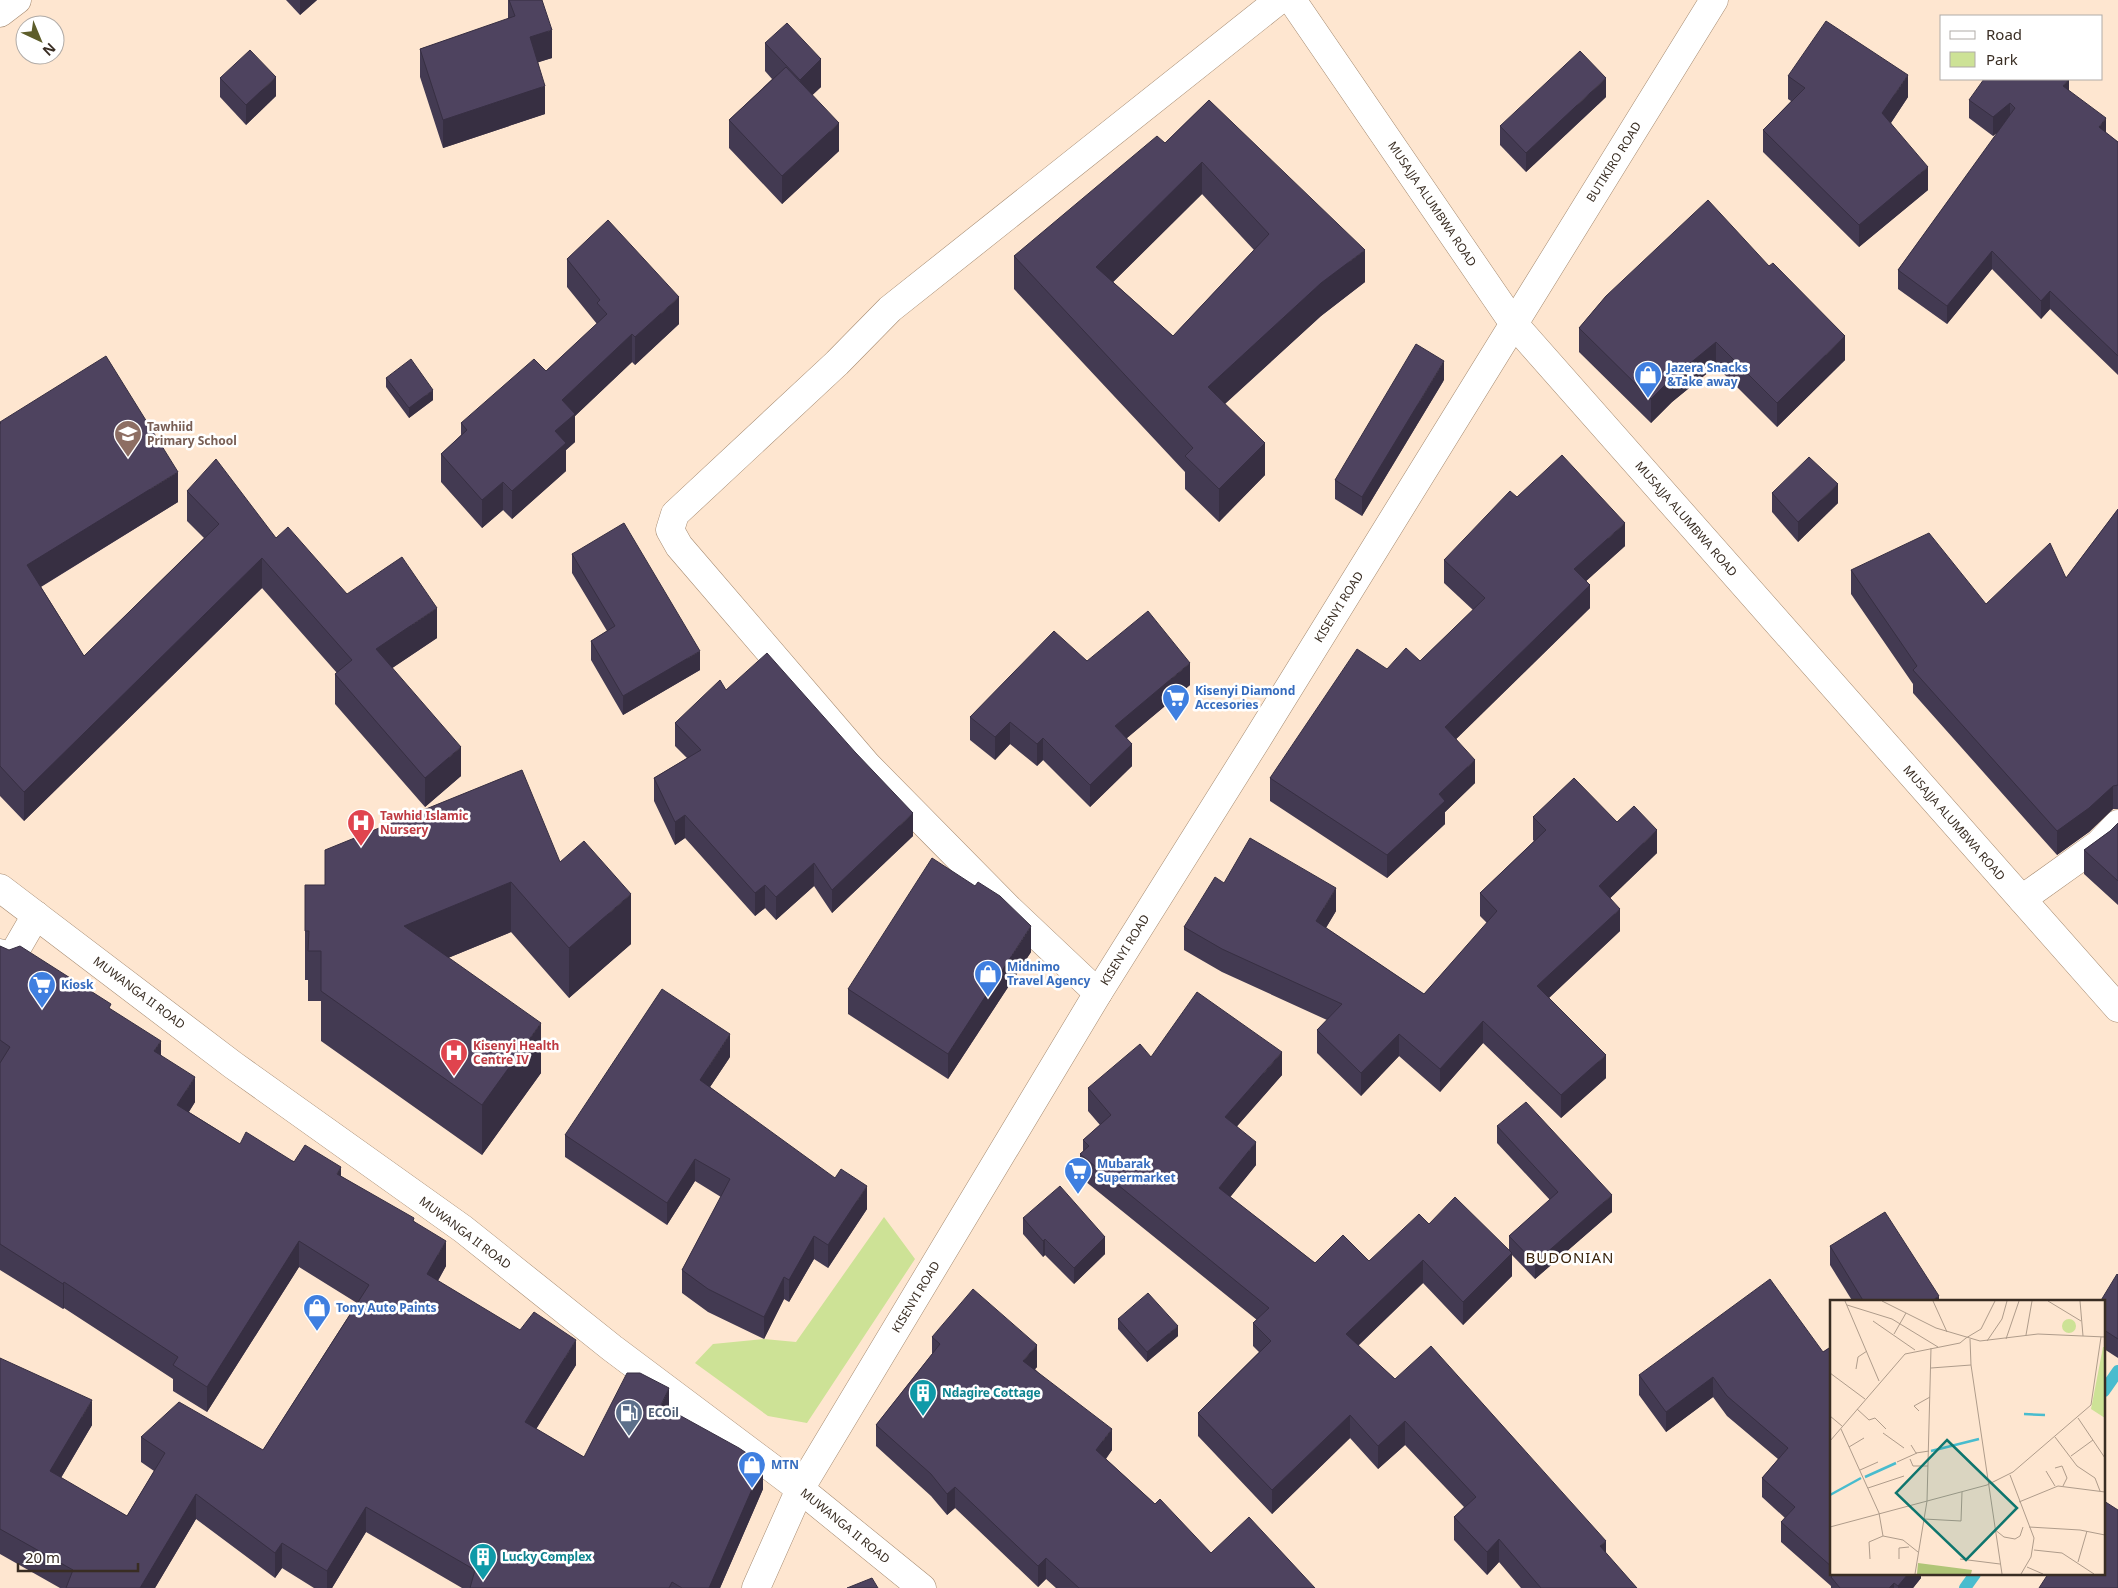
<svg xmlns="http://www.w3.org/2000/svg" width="2118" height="1588" font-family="'Noto Sans',sans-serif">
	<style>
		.green { fill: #cde296 }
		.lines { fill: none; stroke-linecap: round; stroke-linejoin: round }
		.stream { stroke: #49bcce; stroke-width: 12 }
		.minor-casing { stroke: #a58a70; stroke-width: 29 }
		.tertiary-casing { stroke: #a58a70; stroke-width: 29 }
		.secondary-casing { stroke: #a58a70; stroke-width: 29 }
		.minor { stroke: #fff; stroke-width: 28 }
		.tertiary { stroke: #fff; stroke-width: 28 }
		.secondary { stroke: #fff; stroke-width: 28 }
		.wall { fill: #433a52; fill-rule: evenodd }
		.shaded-wall { fill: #372f42 }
		.building { fill: #4e435f; stroke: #372f42; fill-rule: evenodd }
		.labels { text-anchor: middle; stroke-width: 5; stroke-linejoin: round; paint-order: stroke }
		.street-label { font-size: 12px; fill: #392d23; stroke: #fff }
		.shop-label { font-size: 12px; font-weight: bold; fill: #366cbe; stroke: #fff; text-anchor: start }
		.education-label { font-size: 12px; font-weight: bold; fill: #785e54; stroke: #fff; text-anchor: start }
		.health-label { font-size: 12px; font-weight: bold; fill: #be3a42; stroke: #fff; text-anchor: start }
		.culture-label { font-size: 12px; font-weight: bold; fill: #0d838f; stroke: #fff; text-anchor: start }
		.service-label { font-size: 12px; font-weight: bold; fill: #4e5e75; stroke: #fff; text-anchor: start }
		.quarter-label { font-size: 15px; letter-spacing: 1px; fill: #3a240c; stroke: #fff }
		.inset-river { fill: none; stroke: #49bcce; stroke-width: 2.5 }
		.inset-road { fill: none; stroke: #af9c8b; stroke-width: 1 }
		.view { fill: #0f766e; fill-opacity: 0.15; stroke: #0f766e; stroke-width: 2.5 }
		.inset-edge { fill: none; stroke: #392d23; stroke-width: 2.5 }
	</style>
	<rect width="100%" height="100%" fill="#fee6d0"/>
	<path class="green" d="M884,1217l31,42 -108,164 -39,-7 -73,-53 18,-19 51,-5 32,3z"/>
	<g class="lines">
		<g class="stream">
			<path d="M2104,1391l14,-20"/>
			<path d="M1965,1588l10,-14"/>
		</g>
		<defs>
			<g id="minor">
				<path d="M1292,0l222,324 604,684"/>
				<path d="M0,13l17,-13"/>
				<path d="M2022,899l77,-55 19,-20"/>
				<path d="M0,953l10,7 26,-45"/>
				<path d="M1098,993l-89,-84 -142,-144 -188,-219 -9,-16 5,-16 162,-151 53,-54 389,-309"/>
			</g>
			<path id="tertiary" d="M0,888l233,177 230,164 149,119 188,141 122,99"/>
			<path id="secondary" d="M756,1588l44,-99 298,-496 158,-252 458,-741"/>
		</defs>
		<use href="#minor" class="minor-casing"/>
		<use href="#tertiary" class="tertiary-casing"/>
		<use href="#secondary" class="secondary-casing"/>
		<use href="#minor" class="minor"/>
		<use href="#tertiary" class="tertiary"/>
		<use href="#secondary" class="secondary"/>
	</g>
	<g class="wall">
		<path d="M286,0h31l-17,15z"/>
		<path d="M508,0h34l10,58 -14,4 7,52 -102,34 -23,-71v-28l88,-30z"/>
		<path d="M765,43l56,44 -9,8 27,56 -57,53 -53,-56v-28l43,-41 -7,-8z"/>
		<path d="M1788,76l120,21 -17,26 37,67 -69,57 -96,-95v-22l28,-29 -3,-2z"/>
		<path d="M220,78l56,18 -30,29 -26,-28z"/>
		<path d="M2069,91l37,42 12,9v233l-68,-66 -9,10 -49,-50 -45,55 -49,-35v-19l101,-139 -6,5 -24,-18v-18z"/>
		<path d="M1606,97l-80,75 -26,-27v-19z"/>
		<path d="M1209,100l156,182 -44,34 -96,88 40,71 -46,47 -34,-33v-17l-171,-183v-33l151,-113zM1202,194l52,56 -81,86 -60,-54z"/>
		<path d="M567,259l112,65 -44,41 -3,-3 -57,54v26l-9,8v21l-54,48 -9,-9 -21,18 -41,-46v-28l20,-19v-12l85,-52 51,-47 -30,-37z"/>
		<path d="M1606,296l239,64 -68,67 -61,-61 -44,36 -21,21 -72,-71v-24z"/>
		<path d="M386,378l47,22 -24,18 -23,-31z"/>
		<path d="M1444,380l-82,136 -27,-17v-19z"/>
		<path d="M0,422l178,80 -137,85 43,69 120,-118 -17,-17v-30l89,47 71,56 90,44 -45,30 69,108 -36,31 -90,-103v-30l2,-1 -75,-85 -238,233 -24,-25z"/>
		<path d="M1772,493l66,10 -40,39 -26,-30z"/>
		<path d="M1517,497l108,49 -39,35 4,27 -134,131 19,44 -30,29v12l-58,54 -117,-77v-23l117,-109 33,-8 53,-51 -29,-27v-23z"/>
		<path d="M2118,509v300h-5l-24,23 -32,23 -144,-162v-9l-62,-90v-24l135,34 80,-26z"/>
		<path d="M572,554l128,116 -77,45 -32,-55v-19l16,-10 -35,-58z"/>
		<path d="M1087,661l103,24 -63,53 5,28 -42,41 -47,-47 -6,6 -27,-22 -15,16 -25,-20v-23z"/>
		<path d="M726,690l187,146 -81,77 -18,-27 -38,34 -11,-12 -10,8 -70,-78 -10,7 -21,-44v-23l33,-20 -12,-12v-23z"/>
		<path d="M1533,817l84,5 40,31 -47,45 10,33 -71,67 57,80 -45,40 -78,-75 -43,49 -41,-36 -38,40 -44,-43v-23l10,-10 -105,-48 -38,-22v-23l40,-44 112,28 -10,17 98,66 63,-71 -7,-7v-23l54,-52 -1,-1z"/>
		<path d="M2118,823v82l-34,-31v-24l26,-19z"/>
		<path d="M560,862l71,82 -62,54 -58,-66 -63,26 93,115 -59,82 -161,-114v-40h-13v-21h-3v-95h20z"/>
		<path d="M0,946l111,64 50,45 34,47 -6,10 51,32 101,32 73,45 32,45 -8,15 138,84 -40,64 48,28 85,-48 94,80 -43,99h-258l-96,-56 -34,56h-18l-32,-20 -7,10 -79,-59 -41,69h-95l-60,-34v-196l92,67 -31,53 66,38 27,-45 -13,-9v-25l122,13 94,-147 -58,-36 -92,145 -34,-21v-12l-109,-71 -1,1 -63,-39z"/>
		<path d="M1031,952l-83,127 -100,-65v-25z"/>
		<path d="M730,1057l-20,30 157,122 -39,59 -14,-9 -25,43 -5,-3 -20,40 -56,-27 -26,-19v-23l39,-73 -26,-16 -28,44 -102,-68v-22z"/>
		<path d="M1151,1057l131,18 -45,51 19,39 -26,32 85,66 54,-2 60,-37 80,27v-15l41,-36 -53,-57v-17l115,86 -77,67 -23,-24v21l-49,49 -40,-42 -65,63 37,33 211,175 31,34h-116l-22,-26 -12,13 -33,-35v-23l10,-10 -59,-62 -27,24 -28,-31 -78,76 -74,-78v-23l61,-61 -6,-6v-23l4,-3 -177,-143v-23l3,-2v-12l17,-15 -12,-14v-23z"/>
		<path d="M1023,1218l82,36 -31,30 -29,-29 -2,2 -20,-23z"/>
		<path d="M1830,1246l109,56h-86l-23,-37z"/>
		<path d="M2118,1275v83l-14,-9v-47z"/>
		<path d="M1118,1319l60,17 -31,26 -29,-33z"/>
		<path d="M932,1337l105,30 -2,2 77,81 -6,9 49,45 56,49 104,35h-259l-10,-9 -8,8 -83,-79 -8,7 -16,-19 -55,-50v-21l56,-71z"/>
		<path d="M1832,1346v228h89v4l-8,10h-82v-2l-50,-44v-20l4,-4 -23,-21v-19l16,-19 -51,-43 -14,-19 -47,35 -27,-37v-20l184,-23z"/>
	</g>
	<g class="shaded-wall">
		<path d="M300,0h17l-17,15z"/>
		<path d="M552,30v28l-22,7v-28z"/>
		<path d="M821,59v28l-21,20v-27z"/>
		<path d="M1908,75v22l-26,39v-23z"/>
		<path d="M276,77v19l-30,29v-20z"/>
		<path d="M1606,78v19l-80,75v-19z"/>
		<path d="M2069,79v18l-6,-11z"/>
		<path d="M545,86v28l-102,34v-28z"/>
		<path d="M2010,103v19l-17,14v-19z"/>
		<path d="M2106,118v18l-7,-9z"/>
		<path d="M839,123v28l-57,53v-28z"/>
		<path d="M1202,162v32l-106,105v-32z"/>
		<path d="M1928,167v23l-69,57v-22z"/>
		<path d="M1365,250v32l-44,34 -113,103v-32l113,-104z"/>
		<path d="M1992,251v18l-45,55v-18z"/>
		<path d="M2050,291v18l-9,10v-18z"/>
		<path d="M679,297v27l-44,41v-28z"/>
		<path d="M632,334v28l-57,54v26l-9,8v21l-54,48v-28l43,-60 7,-31z"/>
		<path d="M1845,336v24l-68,67v-24z"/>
		<path d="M1716,342v24l-44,36 -21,21v-24l21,-21z"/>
		<path d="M1444,361v19l-82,136v-19z"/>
		<path d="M433,390v10l-24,18v-10z"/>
		<path d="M1265,443v32l-46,47v-33z"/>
		<path d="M178,472v30l-151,93v-30z"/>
		<path d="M503,482v28l-21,18v-28z"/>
		<path d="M1838,484v19l-40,39v-20z"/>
		<path d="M1625,523v23l-51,46v-23z"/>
		<path d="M262,558v30l-238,233v-29z"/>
		<path d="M1590,585v23l-145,142v-23z"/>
		<path d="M437,608v30l-61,41v-30z"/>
		<path d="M700,651v19l-77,45v-19z"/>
		<path d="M1190,663v22l-75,63v-22z"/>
		<path d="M1010,722v22l-15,16v-23z"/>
		<path d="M1043,738v22l-6,6v-22z"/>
		<path d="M1132,744v22l-42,41v-22z"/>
		<path d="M461,747v29l-36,31v-29z"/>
		<path d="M1475,760v23l-30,29v12l-58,54v-23l52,-61z"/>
		<path d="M2113,786v23l-24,23 -32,23v-24z"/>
		<path d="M913,813v23l-81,77v-23z"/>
		<path d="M685,815v23l-10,7v-23z"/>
		<path d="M1657,830v23l-58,56v-23z"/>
		<path d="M814,863v23l-38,34v-23z"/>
		<path d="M511,882v50l-107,44v-50z"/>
		<path d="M765,885v23l-10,8v-23z"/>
		<path d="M1336,888v23l-20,33v-23z"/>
		<path d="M631,894v50l-62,54v-50z"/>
		<path d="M1620,909v22l-83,78v-23z"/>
		<path d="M1031,926v26l-83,127v-25z"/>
		<path d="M1483,1021v22l-43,49v-23z"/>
		<path d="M541,1023v50l-59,82v-50z"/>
		<path d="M730,1034v23l-30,45v-22z"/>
		<path d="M1399,1034v22l-38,40v-23z"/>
		<path d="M161,1041v25l-7,-15z"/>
		<path d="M1282,1052v23l-57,65v-23z"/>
		<path d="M1606,1055v23l-45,40v-23z"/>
		<path d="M195,1077v25l-18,28v-25z"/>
		<path d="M1256,1142v23l-37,46v-23z"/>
		<path d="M695,1159v22l-28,44v-22z"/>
		<path d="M341,1167v25l-4,-18z"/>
		<path d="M867,1186v23l-39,59v-23z"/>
		<path d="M1612,1195v17l-77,67v-16z"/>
		<path d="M814,1236v23l-25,43v-22z"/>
		<path d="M1105,1237v17l-31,30v-16z"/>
		<path d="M1045,1239v16l-2,2v-16z"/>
		<path d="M299,1241v26l-92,145v-25z"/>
		<path d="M446,1241v25l-19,33v-25z"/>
		<path d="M1512,1253v23l-49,49v-23z"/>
		<path d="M1423,1260v23l-77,74v-23z"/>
		<path d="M784,1277v22l-20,40v-22z"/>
		<path d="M64,1282v26l-1,1v-25z"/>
		<path d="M1939,1296v6h-9z"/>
		<path d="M1178,1326v10l-31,26v-10z"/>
		<path d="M576,1340v25l-51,82v-25z"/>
		<path d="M1037,1345v22l-14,15v-21z"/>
		<path d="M1713,1377v20l-47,35v-20z"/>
		<path d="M669,1388v25l-8,-8z"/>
		<path d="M92,1400v25l-42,71v-25z"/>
		<path d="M1350,1415v23l-78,76v-24z"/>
		<path d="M1405,1421v24l-27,24v-23z"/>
		<path d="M1112,1429v21l-16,21v-21z"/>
		<path d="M763,1464v25l-43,99h-11z"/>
		<path d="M955,1487v21l-8,7v-21z"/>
		<path d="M196,1494v25l-41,69h-15z"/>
		<path d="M366,1507v25l-34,56h-5v-17z"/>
		<path d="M1499,1539v23l-12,13v-23z"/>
		<path d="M1606,1541v23l-6,-18z"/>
		<path d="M282,1543v25l-7,10v-25z"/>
		<path d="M1046,1558v21l-8,8v-21z"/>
		<path d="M1908,1574h13v4l-8,10h-15v-2z"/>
		<path d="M1894,1583v5h-5z"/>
	</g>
	<g class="building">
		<path d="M509,0h33l10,30 -22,7 15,49 -102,34 -23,-71 95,-33z"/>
		<path d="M1826,21l82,54 -26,38 46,54 -69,58 -96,-95 42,-42 -17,-12z"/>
		<path d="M787,23l34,36 -21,21 -35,-37z"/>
		<path d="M250,50l26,27 -30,28 -26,-27z"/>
		<path d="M1580,51l26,27 -80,75 -26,-27z"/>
		<path d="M786,67l53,56 -57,53 -53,-56z"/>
		<path d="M1984,79h85l-6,7 43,32 -7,9 19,15v214l-68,-65 -9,10 -49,-50 -45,55 -49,-36 117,-162 -5,-5 -17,14 -24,-17z"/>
		<path d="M1209,100l156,150 -44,33 -113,104 57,56 -46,46 -34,-33 8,-8 -179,-192 143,-120 8,7zM1202,162l67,72 -96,102 -77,-69z"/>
		<path d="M1708,200l61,66 4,-3 72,73 -68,67 -61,-61 -44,36 -21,21 -72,-71 27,-32z"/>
		<path d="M608,220l71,77 -44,40 -3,-3 -70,66 13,14 -20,17 11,12 -54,48 -9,-9 -21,18 -41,-46 26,-24 -6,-7 73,-64 12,12 61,-57 -10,-11 3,-3 -33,-41z"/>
		<path d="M1416,344l28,17 -82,136 -27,-17z"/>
		<path d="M106,356l72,116 -151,93 57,91 135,-132 -32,-33 29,-32 60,79 12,-11 59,67 55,-37 35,51 -61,41 85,98 -36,31 -90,-104 17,-14 -90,-102 -238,234 -24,-26v-342l1,-1 -1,-1z"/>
		<path d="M411,359l22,31 -24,18 -23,-30z"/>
		<path d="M1562,455l63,68 -51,46 16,16 -145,142 30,33 -36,34 6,7 -58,54 -117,-77 87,-129 30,20 19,-21 14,13 65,-63 -41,-38 66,-69 7,6z"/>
		<path d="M1809,457l29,27 -40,38 -26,-29z"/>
		<path d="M2118,509v276l-5,1 -24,22 -32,23 -144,-161 4,-4 -66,-96 78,-37 57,71 64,-61 16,35z"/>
		<path d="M624,523l76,128 -77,45 -32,-55 24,-15 -43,-72z"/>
		<path d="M1148,611l42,52 -75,63 17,18 -42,41 -47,-47 -6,6 -27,-22 -15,15 -25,-20 84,-86 33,30z"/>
		<path d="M767,653l88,99 58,61 -81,77 -18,-27 -38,34 -11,-12 -10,8 -70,-78 -10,7 -21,-44 47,-28 -26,-27 45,-43 6,10z"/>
		<path d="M522,770l38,92 24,-21 47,53 -62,54 -58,-66 -107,44 137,97 -59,82 -161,-114v-40h-13l1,-20h-4v-46h20v-35z"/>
		<path d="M1574,778l43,44 17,-16 23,24 -58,56 21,23 -83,77 69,69 -45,40 -78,-74 -43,48 -41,-35 -38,39 -44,-43 25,-26 -120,-55 -38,-22 31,-50 9,6 26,-45 86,50 -20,33 108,73 73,-83 -17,-18 66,-63 -13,-13z"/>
		<path d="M2118,823v58l-34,-31 26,-19z"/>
		<path d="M932,858l43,28 3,-4 22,14 31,30 -83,128 -100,-65z"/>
		<path d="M0,946l9,4 11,-4 91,58 -2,4 52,33 -7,10 41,26 -18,28 63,39 6,-12 48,30 11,-17 36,22 -4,7 77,44 -1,3 33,20 -19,33 93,56 14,-18 42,28 -51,82 59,35 43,-84h13l29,15 -8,17 78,43 24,16 -54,124h-27l-10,-6 -3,6h-199l5,-18 -109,-63 -39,64 -45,-28 -7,10 -79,-59 -56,94h-74l7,-18 -73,-41v-171l92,42 -42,71 77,45 38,-63 -24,-16 38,-35 84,48 106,-165 -70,-44 -92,146 -34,-22 5,-8 -114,-75 -1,2 -63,-40v-181l10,-16 -10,-7z"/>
		<path d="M662,989l68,45 -30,46 135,98 6,-9 26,17 -39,59 -14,-9 -25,44 -5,-3 -20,40 -56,-28 -26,-19 48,-91 -35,-20 -28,44 -102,-68z"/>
		<path d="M1197,992l85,60 -57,65 31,25 -37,46 96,75 28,-28 26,26 50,-47 10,10 26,-27 57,56 -49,49 -40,-42 -77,74 49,45 36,-33 175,195 -6,5 37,42h-96l-42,-49 -12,13 -33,-35 22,-20 -71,-76 -27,25 -28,-31 -78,75 -74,-77 73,-72 -18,-18 16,-15 -189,-154 9,-8 -6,-6 28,-25 -23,-27 52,-44 11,13z"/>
		<path d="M1526,1102l86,93 -77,68 -26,-27 49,-44 -61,-66z"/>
		<path d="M1060,1186l45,51 -31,31 -29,-29 -2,2 -20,-23z"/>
		<path d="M1885,1212l54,84 -9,6h-66l-34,-56z"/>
		<path d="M2117,1274l1,1v64l-14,-9v-28h-4z"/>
		<path d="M1770,1279l53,73 9,-6v221l-51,-45 14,-15 -33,-29 26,-30 -61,-52 -14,-19 -47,35 -27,-37z"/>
		<path d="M973,1289l64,56 -14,16 89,68 -16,21 59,54 5,-5 51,54 38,-36 66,71h-236l-33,-30 -8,8 -83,-79 -8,7 -16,-20 -55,-49 64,-81 -8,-7z"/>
		<path d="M1148,1293l30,33 -31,26 -29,-33z"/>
		<path d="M2104,1501l14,9v78h-79l9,-14h56z"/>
		<path d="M1834,1574h74l-10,12 -4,-3 -5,5h-49l-9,-11z"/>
		<path d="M872,1578l6,10h-31z"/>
	</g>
	<defs>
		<symbol id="shop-pin" viewBox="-11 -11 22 30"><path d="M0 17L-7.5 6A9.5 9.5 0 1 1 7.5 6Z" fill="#3f7fe0" stroke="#fff"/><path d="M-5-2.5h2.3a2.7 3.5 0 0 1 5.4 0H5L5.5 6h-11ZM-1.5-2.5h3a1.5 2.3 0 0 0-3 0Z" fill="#fff"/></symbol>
		<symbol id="school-pin" viewBox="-11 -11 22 30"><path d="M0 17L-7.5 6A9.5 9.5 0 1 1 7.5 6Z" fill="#8d6e63" stroke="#fff"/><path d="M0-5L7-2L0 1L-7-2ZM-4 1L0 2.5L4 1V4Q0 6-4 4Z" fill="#fff"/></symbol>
		<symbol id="supermarket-pin" viewBox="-11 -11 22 30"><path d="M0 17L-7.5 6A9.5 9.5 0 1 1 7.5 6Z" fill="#3f7fe0" stroke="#fff"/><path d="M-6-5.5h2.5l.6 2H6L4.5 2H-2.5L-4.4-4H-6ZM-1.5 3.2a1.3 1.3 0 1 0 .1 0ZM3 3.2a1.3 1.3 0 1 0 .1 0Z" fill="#fff"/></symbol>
		<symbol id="hospital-pin" viewBox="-11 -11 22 30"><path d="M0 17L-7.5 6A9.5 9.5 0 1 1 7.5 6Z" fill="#e0444e" stroke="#fff"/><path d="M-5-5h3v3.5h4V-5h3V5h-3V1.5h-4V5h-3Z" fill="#fff"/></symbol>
		<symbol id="building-pin" viewBox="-11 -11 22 30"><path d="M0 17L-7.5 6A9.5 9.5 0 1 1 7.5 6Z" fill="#0f9aa8" stroke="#fff"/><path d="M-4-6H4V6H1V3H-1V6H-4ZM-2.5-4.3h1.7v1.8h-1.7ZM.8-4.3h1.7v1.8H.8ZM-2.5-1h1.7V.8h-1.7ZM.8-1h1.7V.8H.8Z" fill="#fff"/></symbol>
		<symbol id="fuel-pin" viewBox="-11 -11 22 30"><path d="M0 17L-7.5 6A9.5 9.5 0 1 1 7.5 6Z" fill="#5c6f8a" stroke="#fff"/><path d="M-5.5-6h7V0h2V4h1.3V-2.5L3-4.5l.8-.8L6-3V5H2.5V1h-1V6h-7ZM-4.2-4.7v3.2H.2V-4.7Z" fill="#fff"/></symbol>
	</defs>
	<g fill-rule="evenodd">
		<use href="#shop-pin" x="1632" y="359" width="32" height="43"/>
		<use href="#school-pin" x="112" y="418" width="32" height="43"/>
		<use href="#supermarket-pin" x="1160" y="682" width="32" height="43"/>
		<use href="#hospital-pin" x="345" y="807" width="32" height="43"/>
		<use href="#shop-pin" x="972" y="958" width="32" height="43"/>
		<use href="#supermarket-pin" x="26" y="969" width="32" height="43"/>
		<use href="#hospital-pin" x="438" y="1037" width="32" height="43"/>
		<use href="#supermarket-pin" x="1062" y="1155" width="32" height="43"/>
		<use href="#shop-pin" x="301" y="1292" width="32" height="43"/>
		<use href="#building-pin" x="907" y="1377" width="32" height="43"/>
		<use href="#fuel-pin" x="613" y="1397" width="32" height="43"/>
		<use href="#shop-pin" x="736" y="1449" width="32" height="43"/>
		<use href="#building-pin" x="467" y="1541" width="32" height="43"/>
	</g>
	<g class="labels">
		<g class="street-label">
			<text transform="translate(1614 162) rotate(-58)" y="4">BUTIKIRO ROAD</text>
			<text transform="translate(1432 204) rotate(56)" y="4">MUSAJJA ALUMBWA ROAD</text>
			<text transform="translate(1686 519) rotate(49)" y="4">MUSAJJA ALUMBWA ROAD</text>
			<text transform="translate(1339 607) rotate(-58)" y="4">KISENYI ROAD</text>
			<text transform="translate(1954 823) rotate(49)" y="4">MUSAJJA ALUMBWA ROAD</text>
			<text transform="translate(1125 950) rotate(-58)" y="4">KISENYI ROAD</text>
			<text transform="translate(139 993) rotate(37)" y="4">MUWANGA II ROAD</text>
			<text transform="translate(465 1233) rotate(37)" y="4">MUWANGA II ROAD</text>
			<text transform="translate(916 1297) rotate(-59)" y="4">KISENYI ROAD</text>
			<text transform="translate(845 1526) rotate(39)" y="4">MUWANGA II ROAD</text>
		</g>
		<g class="shop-label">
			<text x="1667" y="372">Jazera Snacks<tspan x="1667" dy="14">&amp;Take away</tspan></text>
			<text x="1195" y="695">Kisenyi Diamond<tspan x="1195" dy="14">Accesories</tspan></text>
			<text x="1007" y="971">Midnimo<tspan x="1007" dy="14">Travel Agency</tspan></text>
			<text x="61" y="989">Kiosk</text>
			<text x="1097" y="1168">Mubarak<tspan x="1097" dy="14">Supermarket</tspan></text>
			<text x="336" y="1312">Tony Auto Paints</text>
			<text x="771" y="1469">MTN</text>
		</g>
		<g class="education-label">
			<text x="147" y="431">Tawhiid<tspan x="147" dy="14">Primary School</tspan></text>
		</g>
		<g class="health-label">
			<text x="380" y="820">Tawhid Islamic<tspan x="380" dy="14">Nursery</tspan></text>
			<text x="473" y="1050">Kisenyi Health<tspan x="473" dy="14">Centre IV</tspan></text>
		</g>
		<g class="culture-label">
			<text x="942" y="1397">Ndagire Cottage</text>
			<text x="502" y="1561">Lucky Complex</text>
		</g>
		<g class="service-label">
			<text x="648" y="1417">ECOil</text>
		</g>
		<g class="quarter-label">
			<text x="1570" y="1263">BUDONIAN</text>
		</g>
	</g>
	<g transform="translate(1830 1300)">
		<rect width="275" height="275" fill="#fee6d0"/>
		<path d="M232 26a7 7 0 1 1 14 0a7 7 0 1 1-14 0ZM273,47h2v71l-14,-9z" fill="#cde296"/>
		<path d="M88,263l54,7 -1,4h-54z" fill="#b0c577"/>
		<path class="inset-river" d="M194,114l21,1M101,151l48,-12M35,177l31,-14M0,195l31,-17"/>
		<path class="inset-road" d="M15,1l34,80M52,1l54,27 44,13 58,-7 67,3M103,1l14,31M218,1l33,20M250,1l3,35M17,5l45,14 46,28M43,21l42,29M64,34l12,-21M196,35l6,-34M136,38l15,-9 14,-28M140,39l1,26 31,209M176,39l13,-38M157,41l15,-22 5,-18M101,68l40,-3M26,69l2,-12 9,-6M0,73l35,26M27,109l12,11 6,-2 11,11M89,111l-5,-5 16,-9M0,116l12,10M248,118l27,40M11,129l38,84 4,23 20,4 15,12M53,133l21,15M225,137l22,29 18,12 5,13M0,141l75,-87 55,-11 6,-5M81,145l5,8 13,-2M19,147l15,-9M241,156l22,-16M80,159l3,7h15M67,162l20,-9M225,168l7,-2 5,12 -4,8M30,170l18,-8M216,171l9,15M180,175l24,63 -3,19 -10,17M38,188l36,-12M189,202l39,-16 47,6M94,219l37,2 1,-29M0,227l157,-42 26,-13 78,-67 10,-68M199,227l51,3 25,5M164,229l10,8 11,2 5,-3 3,-9M204,250l28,3 32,21M40,259l-1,-17 14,-6M69,259v-11l10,-1M130,259l40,5M248,262l9,-31M197,267l16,7M85,274l12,-73 4,-153"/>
		<path class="view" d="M117,140l70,68 -51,52 -70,-67z"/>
		<rect width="275" height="275" class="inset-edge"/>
	</g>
	<rect x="1940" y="15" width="162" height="65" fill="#ffffff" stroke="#b0aba7"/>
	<rect x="1950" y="31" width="25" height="8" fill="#ffffff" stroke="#b0aba7"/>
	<text x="1986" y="40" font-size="15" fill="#392d23">Road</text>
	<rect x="1950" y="52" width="25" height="15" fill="#cde296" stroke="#b0aba7"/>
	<text x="1986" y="65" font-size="15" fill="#392d23">Park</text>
	<g transform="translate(40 40) rotate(136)"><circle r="24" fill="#ffffff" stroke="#b0aba7"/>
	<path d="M0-4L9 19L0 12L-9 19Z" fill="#5d5d2a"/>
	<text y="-8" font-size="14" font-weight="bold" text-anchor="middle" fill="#392d23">N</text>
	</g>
	<path d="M18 1563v8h120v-8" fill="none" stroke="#392d23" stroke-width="2.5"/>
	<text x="25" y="1563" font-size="15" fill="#392d23" stroke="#ffffff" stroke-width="4" paint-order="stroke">20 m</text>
</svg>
